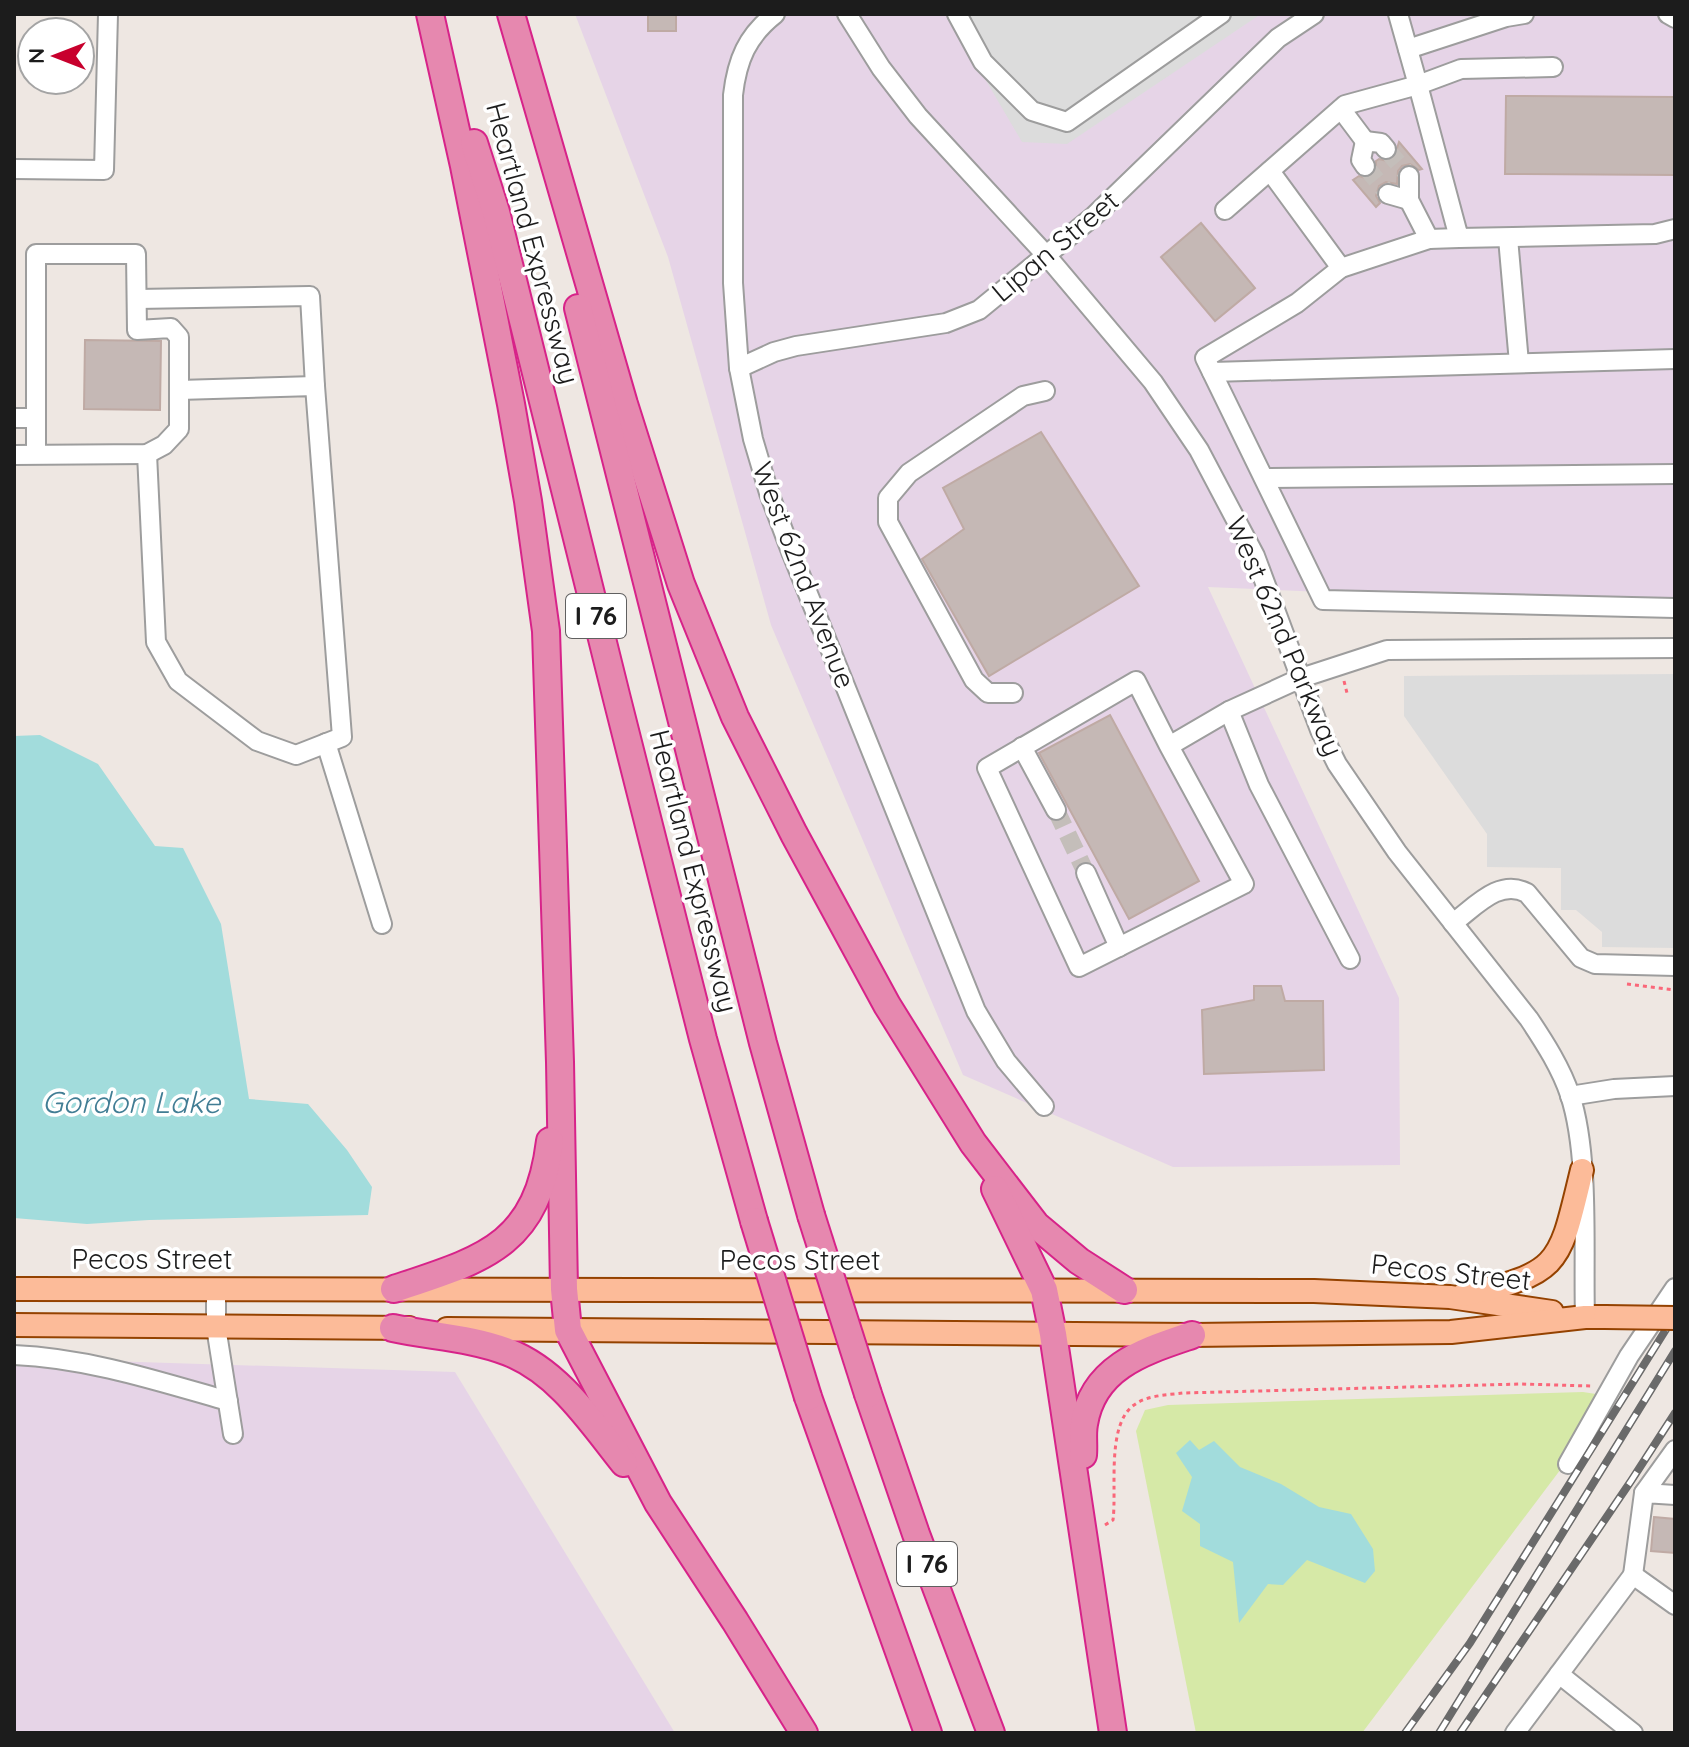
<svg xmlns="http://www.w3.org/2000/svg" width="1689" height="1747" font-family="Quicksand,sans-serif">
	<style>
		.industrial { fill: #e6d4e7 }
		.grass { fill: #d6e9a7 }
		.parking { fill: #dcdcdc }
		.water { fill: #a2dcdc }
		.building { fill: #c5b8b5; stroke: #bfaaa4; stroke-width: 2 }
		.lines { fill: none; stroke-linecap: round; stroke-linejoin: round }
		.minor-tunnel { stroke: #c4beba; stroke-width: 18; stroke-dasharray: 18 9; stroke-linecap: butt }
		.minor-casing { stroke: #9d9d9d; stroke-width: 22 }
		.major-casing { stroke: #944200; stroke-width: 26 }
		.highway-casing { stroke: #d72389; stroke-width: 30 }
		.path { stroke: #fa6779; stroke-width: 3; stroke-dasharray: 4 4; stroke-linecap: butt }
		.minor { stroke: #fff; stroke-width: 18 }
		.major { stroke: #fcbb99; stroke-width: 22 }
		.highway { stroke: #e688af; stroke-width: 26 }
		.rail-casing { stroke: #6a6a6a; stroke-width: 8 }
		.rail { stroke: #fff; stroke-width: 5; stroke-dasharray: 15; stroke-linecap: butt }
		.major-bridge-casing { stroke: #944200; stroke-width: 26; stroke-linecap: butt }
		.highway-bridge-casing { stroke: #d72389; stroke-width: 30; stroke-linecap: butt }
		.major-bridge { stroke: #fcbb99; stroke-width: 22 }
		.highway-bridge { stroke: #e688af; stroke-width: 26 }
		.labels { text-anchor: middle; stroke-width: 7; stroke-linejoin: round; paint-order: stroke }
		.shield { fill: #fff; stroke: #606060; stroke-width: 2 }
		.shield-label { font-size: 26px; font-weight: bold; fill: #1c1c1c }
		.street-label { font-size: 28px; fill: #1c1c1c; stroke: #fff }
		.water-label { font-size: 30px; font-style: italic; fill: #417d94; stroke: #fff }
	</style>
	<rect width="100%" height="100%" fill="#eee7e2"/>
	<g class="industrial">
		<path d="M575,14h1100v593l-467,-20 191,411 1,167 -227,2 -210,-92 -192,-450 -103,-368z"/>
		<path d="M14,1358l441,14 220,361h-661z"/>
	</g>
	<path class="grass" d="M1583,1392l13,2 4,11v12l-238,316h-166l-60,-302 9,-21 23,-5z"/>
	<g class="parking">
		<path d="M947,14h314l-194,130 -45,-2z"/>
		<path d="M1675,674v274l-73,-1v-15l-26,-22h-15v-42l-74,-1v-33l-83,-118v-40z"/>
	</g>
	<g class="water">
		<path d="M40,735l58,29 57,82 28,2 38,76 28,175 59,5 39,46 25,37 -4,28 -219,5 -62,4 -73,-6v-482z"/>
		<path d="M1190,1440l9,10 15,-9 26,26 41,17 38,23 32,7 22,35 2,22 -10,12 -58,-23 -24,25 -15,-1 -29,39 -6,-61 -33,-16v-22l-18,-13 10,-34 -16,-24z"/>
	</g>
	<g class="building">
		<rect x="648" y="14" width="28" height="17"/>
		<path d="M1506,96l169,1v78l-170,-1z"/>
		<path d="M1399,142l23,27 -3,1 -9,-6 -8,2 -4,5 -1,13 -11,-2 -7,4 -3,10 4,7 -4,4 -23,-27 6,-4 6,2 7,-3 4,-4v-10l3,-2 8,2 7,-3z"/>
		<path d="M1201,223l54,65 -40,33 -54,-64z"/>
		<path d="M85,340l76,1 -1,69 -76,-1z"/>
		<path d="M1041,432l98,154 -150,90 -67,-117 42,-30 -21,-41z"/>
		<path d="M1110,715l89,166 -70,38 -90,-166z"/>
		<path d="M1254,986h27l4,15h38l1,69 -120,4 -2,-64 52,-10z"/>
		<path d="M1654,1517l21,2v34l-24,-2z"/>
	</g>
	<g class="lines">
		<g class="minor-tunnel">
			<path d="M1386,149l23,27"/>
			<path d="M1365,166l23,28"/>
			<path d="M1056,810l30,63"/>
		</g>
		<defs>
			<g id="minor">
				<path d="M775,14c-28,22 -38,46 -42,81v188l6,85 14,71 16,54 23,61 184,457 30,50 38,45"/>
				<path d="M847,14l34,54 37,48 128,139 107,127 46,68 56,106 65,174 17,34 60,88 132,167c16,24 32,49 41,76 20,61 13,157 15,222"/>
				<path d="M957,14l26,48 49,49 35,11 154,-108"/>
				<path d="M1668,14l7,4"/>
				<path d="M1408,49l98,-32 18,-3"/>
				<path d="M1553,67l-92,2 -43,16 41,153 196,-4 20,-5"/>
				<path d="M1341,109l24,32"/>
				<path d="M1365,166l-4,-6 4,-19 16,2 5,6"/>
				<path d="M14,169l90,1 4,-156"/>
				<path d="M1270,171l71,97 -44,35 -92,55 118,242 352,8"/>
				<path d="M1388,194l21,6v-24"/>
				<path d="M1409,200l20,39"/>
				<path d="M1225,210l120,-105 73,-20 -20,-71"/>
				<path d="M1508,238l11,125"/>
				<path d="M1341,268l88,-29 30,-1"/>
				<path d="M137,299l173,-3 5,90"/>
				<path d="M739,368l35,-16 22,-6 150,-23 33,-13 115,-94 184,-178 36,-24"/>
				<path d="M1212,372l463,-13"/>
				<path d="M14,418h22"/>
				<path d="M147,454l9,188 22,39 79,60 39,14 46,-18 -27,-351 -136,4"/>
				<path d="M14,455l133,-1 17,-9 15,-16v-92l-8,-9 -34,2 -1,-76h-100v200"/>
				<path d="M1264,478l411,-4"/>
				<path d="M1013,693h-25l-14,-13 -86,-158v-24l21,-25 114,-77 22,-5"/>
				<path d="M1229,711l30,74 91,174"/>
				<path d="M326,743l56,181"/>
				<path d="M1169,746l75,138 -165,83 -92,-199 149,-87 33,65 60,-35 72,-33 86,-28 288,-2"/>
				<path d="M1022,747l34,63"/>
				<path d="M1086,873l33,74"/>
				<path d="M1453,923c22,-16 46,-45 74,-30l54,65 14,6 80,2"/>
				<path d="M1570,1096l44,-7 61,-3"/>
				<path d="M216,1289v38l17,107"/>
				<path d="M14,1355c73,3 144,26 214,46"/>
				<path d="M1568,1464l61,-108 46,-68"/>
				<path d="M1644,1493l31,-43"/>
				<path d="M1633,1575l11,-82 31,2"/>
				<path d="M1559,1674l74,59"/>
				<path d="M1515,1733l118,-158 42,30"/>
			</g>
			<g id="major">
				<path d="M14,1289l1300,2 136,6 102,15"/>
				<path d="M1463,1295c99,-22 96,-30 119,-125"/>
				<path d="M14,1325l395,3"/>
				<path d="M447,1329l745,6 259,-3 134,-15h20"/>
			</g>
			<g id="highway">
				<path d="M430,14l34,152 47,238 17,97 18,130 14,431 4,227 4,41 90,173 77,118 69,112"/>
				<path d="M511,14l113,390 57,180 54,133 59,117 93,171 86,138 63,82 43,36 45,29"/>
				<path d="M474,143l22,69 121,487 86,340 51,182"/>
				<path d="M578,308l185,735 48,172"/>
				<path d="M995,1189l49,101 9,44 60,399"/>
				<path d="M394,1289c90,-30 143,-43 156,-148"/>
				<path d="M393,1328c37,8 80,10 115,24 51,20 83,70 116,111"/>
				<path d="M868,1394l48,140 75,199"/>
				<path d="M808,1397l120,336"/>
				<path d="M1083,1455c1,-10 -1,-21 1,-31 9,-58 61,-73 108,-89"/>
			</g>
		</defs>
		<use href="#minor" class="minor-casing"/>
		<use href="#major" class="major-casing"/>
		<use href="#highway" class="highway-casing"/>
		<g class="path">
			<path d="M1344,681l3,12"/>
			<path d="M1627,984l48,6"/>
			<path d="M1105,1525l8,-5c4,-31 -7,-95 21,-115 13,-10 34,-10 49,-12l338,-9 70,2"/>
		</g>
		<use href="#minor" class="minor"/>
		<use href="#major" class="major"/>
		<use href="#highway" class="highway"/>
		<defs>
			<g id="rail">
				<path d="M1405,1733l65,-90 205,-328"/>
				<path d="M1439,1733l236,-382"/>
				<path d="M1460,1733l171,-252 44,-68"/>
			</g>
		</defs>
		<use href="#rail" class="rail-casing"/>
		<use href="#rail" class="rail"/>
		<defs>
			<path id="major-bridge" d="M1605,1317l70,1"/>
			<g id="highway-bridge">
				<path d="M811,1215l57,179"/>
				<path d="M754,1221l54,176"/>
			</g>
		</defs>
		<use href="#major-bridge" class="major-bridge-casing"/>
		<use href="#highway-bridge" class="highway-bridge-casing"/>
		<use href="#major-bridge" class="major-bridge"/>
		<use href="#highway-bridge" class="highway-bridge"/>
	</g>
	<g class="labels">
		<g class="shield">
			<rect x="566" y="594" width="60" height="44" rx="6"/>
			<rect x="897" y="1542" width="60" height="44" rx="6"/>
		</g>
		<g class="shield-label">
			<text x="596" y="625">I 76</text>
			<text x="927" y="1573">I 76</text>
		</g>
		<g class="street-label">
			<text transform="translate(533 243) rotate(75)" y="10">Heartland Expressway</text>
			<text transform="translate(1055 246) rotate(-40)" y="10">Lipan Street</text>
			<text transform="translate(804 575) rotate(69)" y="10">West 62nd Avenue</text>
			<text transform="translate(1285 636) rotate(67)" y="10">West 62nd Parkway</text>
			<text transform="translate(694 871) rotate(76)" y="10">Heartland Expressway</text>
			<text x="152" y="1269">Pecos Street</text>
			<text x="800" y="1270">Pecos Street</text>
			<text transform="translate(1451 1272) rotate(6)" y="10">Pecos Street</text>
		</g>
		<g class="water-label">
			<text x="131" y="1113">Gordon Lake</text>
		</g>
	</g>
	<rect width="1689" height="1747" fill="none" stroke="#1c1c1c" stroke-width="32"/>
	<g transform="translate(56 56) rotate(270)"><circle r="38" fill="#ffffff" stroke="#a4a4a4" stroke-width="2"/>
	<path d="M0-6L14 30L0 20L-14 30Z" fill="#c8002d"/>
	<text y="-12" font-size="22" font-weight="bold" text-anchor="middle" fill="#1c1c1c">N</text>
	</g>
</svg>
